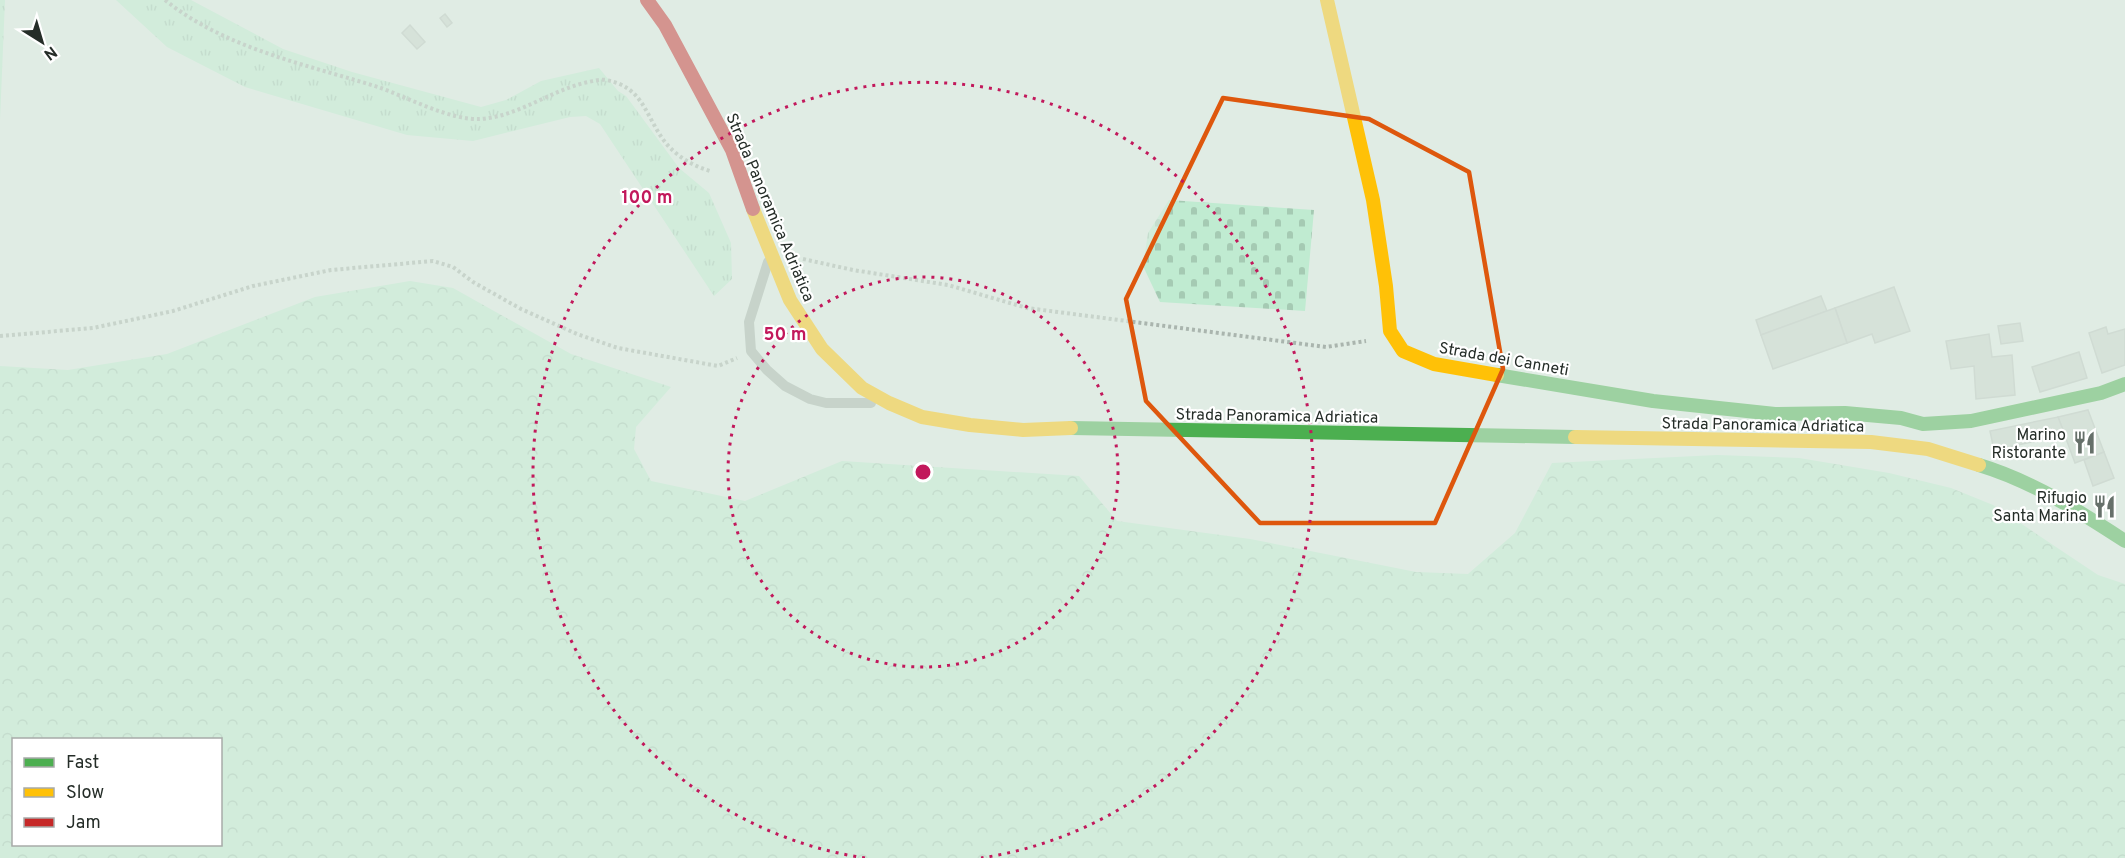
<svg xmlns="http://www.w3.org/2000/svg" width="2125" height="858" font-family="Overpass,sans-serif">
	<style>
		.grass { fill: url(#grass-tufts) }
		.forest { fill: url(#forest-crowns); fill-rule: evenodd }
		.cemetery { fill: url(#cemetery-stones) }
		.building { fill: #cad4cd; stroke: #bcc6bf; stroke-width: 1.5 }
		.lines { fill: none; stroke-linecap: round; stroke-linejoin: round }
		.path { stroke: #aab5ae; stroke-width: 4; stroke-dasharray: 3 3; stroke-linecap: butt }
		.lane { stroke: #a8b4ac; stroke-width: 10 }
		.fast { stroke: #4caf50; stroke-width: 14 }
		.slow { stroke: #ffc107; stroke-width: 14 }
		.jam { stroke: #c62828; stroke-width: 14 }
		.marked { fill: none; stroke: #de570d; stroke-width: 4.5; stroke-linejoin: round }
		.ring { fill: none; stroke: #c2185b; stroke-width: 3; stroke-dasharray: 3 6 }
		.labels { text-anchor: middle; stroke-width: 4.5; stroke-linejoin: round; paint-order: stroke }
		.street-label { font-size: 16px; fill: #252d28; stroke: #fff }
		.poi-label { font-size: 16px; fill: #252d28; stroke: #fff; text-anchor: end }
		.centre { fill: #c2185b; stroke: #fff; stroke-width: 3 }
		.ring-label { font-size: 18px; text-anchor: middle; font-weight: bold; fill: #c2185b; stroke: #fff; stroke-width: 4.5; stroke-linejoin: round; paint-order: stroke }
	</style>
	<defs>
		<pattern id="grass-tufts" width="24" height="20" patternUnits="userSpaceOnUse" patternTransform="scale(1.5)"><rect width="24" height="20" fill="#c0ebd1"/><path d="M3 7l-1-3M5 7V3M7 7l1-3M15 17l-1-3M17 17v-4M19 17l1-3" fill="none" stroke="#a5cab3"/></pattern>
		<pattern id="forest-crowns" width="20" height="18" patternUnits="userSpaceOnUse" patternTransform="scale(1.5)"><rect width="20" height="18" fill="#c0ebd1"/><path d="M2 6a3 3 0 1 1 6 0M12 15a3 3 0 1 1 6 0" fill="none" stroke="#a5cab3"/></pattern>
		<pattern id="cemetery-stones" width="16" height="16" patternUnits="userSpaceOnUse" patternTransform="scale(1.5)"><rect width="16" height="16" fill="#c0ebd1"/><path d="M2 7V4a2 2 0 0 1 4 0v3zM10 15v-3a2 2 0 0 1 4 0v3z" fill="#a5cab3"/></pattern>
	</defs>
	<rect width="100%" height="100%" fill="#e0ece4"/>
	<g class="grass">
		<path d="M0,0h5l-5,120z"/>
		<path d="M116,0h75l92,49 69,23 129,35 25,-7 35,-19 58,-13 19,23 8,5 53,72 30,25 22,50 1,36 -18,17 -114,-172 -14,-8 -16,1 -97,24 -66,-6 -162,-48 -78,-40z"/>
	</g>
	<path class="forest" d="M410,281l43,7 118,66 100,33 -35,40 -2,22 17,32 94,20 97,-40 237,15 38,45 133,18 166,33 52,2 47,-41 37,-70 165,-8 82,3 90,15 62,15 42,17 105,70 27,9v274h-2125v-492l68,4 99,-16 148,-57zM14,740h206v104h-206z"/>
	<path class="cemetery" d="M1169,200l145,10 -9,101 -145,-9 -17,-36 5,-33z"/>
	<g class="building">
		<path d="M445,14l7,9 -5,4 -7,-9z"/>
		<path d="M410,25l15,17 -8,7 -15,-16z"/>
		<path d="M1894,287l16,44 -35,12 -3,-9 -25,9 -12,-35z"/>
		<path d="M1821,296l6,15 -66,24 -5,-15z"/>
		<path d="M1835,308l12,35 -74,26 -12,-34z"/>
		<path d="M2020,323l3,18 -22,3 -3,-18z"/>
		<path d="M2106,327l2,7 17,-5v36l-23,8 -13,-40z"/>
		<path d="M1989,334l3,23 20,-2 3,40 -39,4 -2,-33 -23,3 -5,-28z"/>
		<path d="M2079,352l8,26 -47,14 -8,-25z"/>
		<path d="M2088,410l16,42 -29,11 -17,-46z"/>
		<path d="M2058,417l7,18 -71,15 -4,-19z"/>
		<path d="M2104,452l10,26 -21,8 -9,-26z"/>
	</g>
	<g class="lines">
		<g class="path">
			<path d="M165,0c61,49 140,64 213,87 29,10 73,34 103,32 38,-3 70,-29 107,-37 6,-1 12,-3 18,-2 38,7 39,36 59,62 11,14 28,24 45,29"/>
			<path d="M803,259l50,11 95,15 79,23 299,39 40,-6"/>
			<path d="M0,336l93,-8 80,-17 80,-25 78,-16 102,-9 20,6 20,15 48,27 56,25 41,14 100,18 19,-8"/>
		</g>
		<path class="lane" d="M768,262l-19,60 2,29 16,19 18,16 25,13 16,4h45"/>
		<g class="fast">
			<path d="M1497,375l156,26 122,13 70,-1 56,5 22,6 48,-3 130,-28 24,-9"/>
			<path d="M1071,428l504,9"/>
			<path d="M1979,465c53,16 100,46 146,76"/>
		</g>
		<g class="slow">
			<path d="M1327,0l46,200 13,86 4,45 13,20 31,13 63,11"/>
			<path d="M753,209l37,91 32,49 40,39 27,15 33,14 48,8 53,5 48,-2"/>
			<path d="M1575,437l296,5 57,7 51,16"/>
		</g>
		<path class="jam" d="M647,0l18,25 67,125 21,59"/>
	</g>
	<path d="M0 0H2125V858H0ZM1223,98l146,21 100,53 34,197 -68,154h-175l-114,-122 -20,-102z" fill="#e0ece4" fill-opacity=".55" fill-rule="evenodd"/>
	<path class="marked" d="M1223,98l146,21 100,53 34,197 -68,154h-175l-114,-122 -20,-102z"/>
	<g class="ring">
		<circle cx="923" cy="472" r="195"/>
		<path d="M865 858A390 390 0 1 1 981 858"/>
	</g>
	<defs>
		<symbol id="restaurant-bare" viewBox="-9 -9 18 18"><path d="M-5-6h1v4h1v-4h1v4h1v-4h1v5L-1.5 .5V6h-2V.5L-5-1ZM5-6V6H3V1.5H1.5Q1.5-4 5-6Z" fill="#66706a" stroke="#fff" stroke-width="2.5" paint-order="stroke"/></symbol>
	</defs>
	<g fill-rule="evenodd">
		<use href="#restaurant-bare" x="2068" y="426" width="33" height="33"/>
		<use href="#restaurant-bare" x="2088" y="490" width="33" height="33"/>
	</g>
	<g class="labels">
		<g class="street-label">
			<text transform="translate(771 207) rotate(67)" y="6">Strada Panoramica Adriatica</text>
			<text transform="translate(1504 358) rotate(10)" y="6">Strada dei Canneti</text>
			<text transform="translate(1277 415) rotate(1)" y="6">Strada Panoramica Adriatica</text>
			<text transform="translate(1763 424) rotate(1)" y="6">Strada Panoramica Adriatica</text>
		</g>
		<g class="poi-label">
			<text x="2066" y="440">Marino<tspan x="2066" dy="18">Ristorante</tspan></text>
			<text x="2087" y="503">Rifugio<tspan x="2087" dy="18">Santa Marina</tspan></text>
		</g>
	</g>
	<circle cx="923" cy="472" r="9" class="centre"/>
	<g class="ring-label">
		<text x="647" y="203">100 m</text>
		<text x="785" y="340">50 m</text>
	</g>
	<rect x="12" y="738" width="210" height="108" fill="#ffffff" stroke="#a8aba9" stroke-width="1.5"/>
	<rect x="24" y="758" width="30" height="9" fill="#4caf50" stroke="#a8aba9" stroke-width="1.5"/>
	<text x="66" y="768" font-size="18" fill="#252d28">Fast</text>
	<rect x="24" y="788" width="30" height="9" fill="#ffc107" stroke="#a8aba9" stroke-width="1.5"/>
	<text x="66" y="798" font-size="18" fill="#252d28">Slow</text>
	<rect x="24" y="818" width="30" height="9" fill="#c62828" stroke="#a8aba9" stroke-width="1.5"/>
	<text x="66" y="828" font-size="18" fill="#252d28">Jam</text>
	<g transform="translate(42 42) rotate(143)" stroke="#ffffff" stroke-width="4.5" paint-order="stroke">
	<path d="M0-4.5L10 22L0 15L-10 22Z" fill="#252d28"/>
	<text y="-9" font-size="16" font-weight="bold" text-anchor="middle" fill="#252d28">N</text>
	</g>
</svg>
